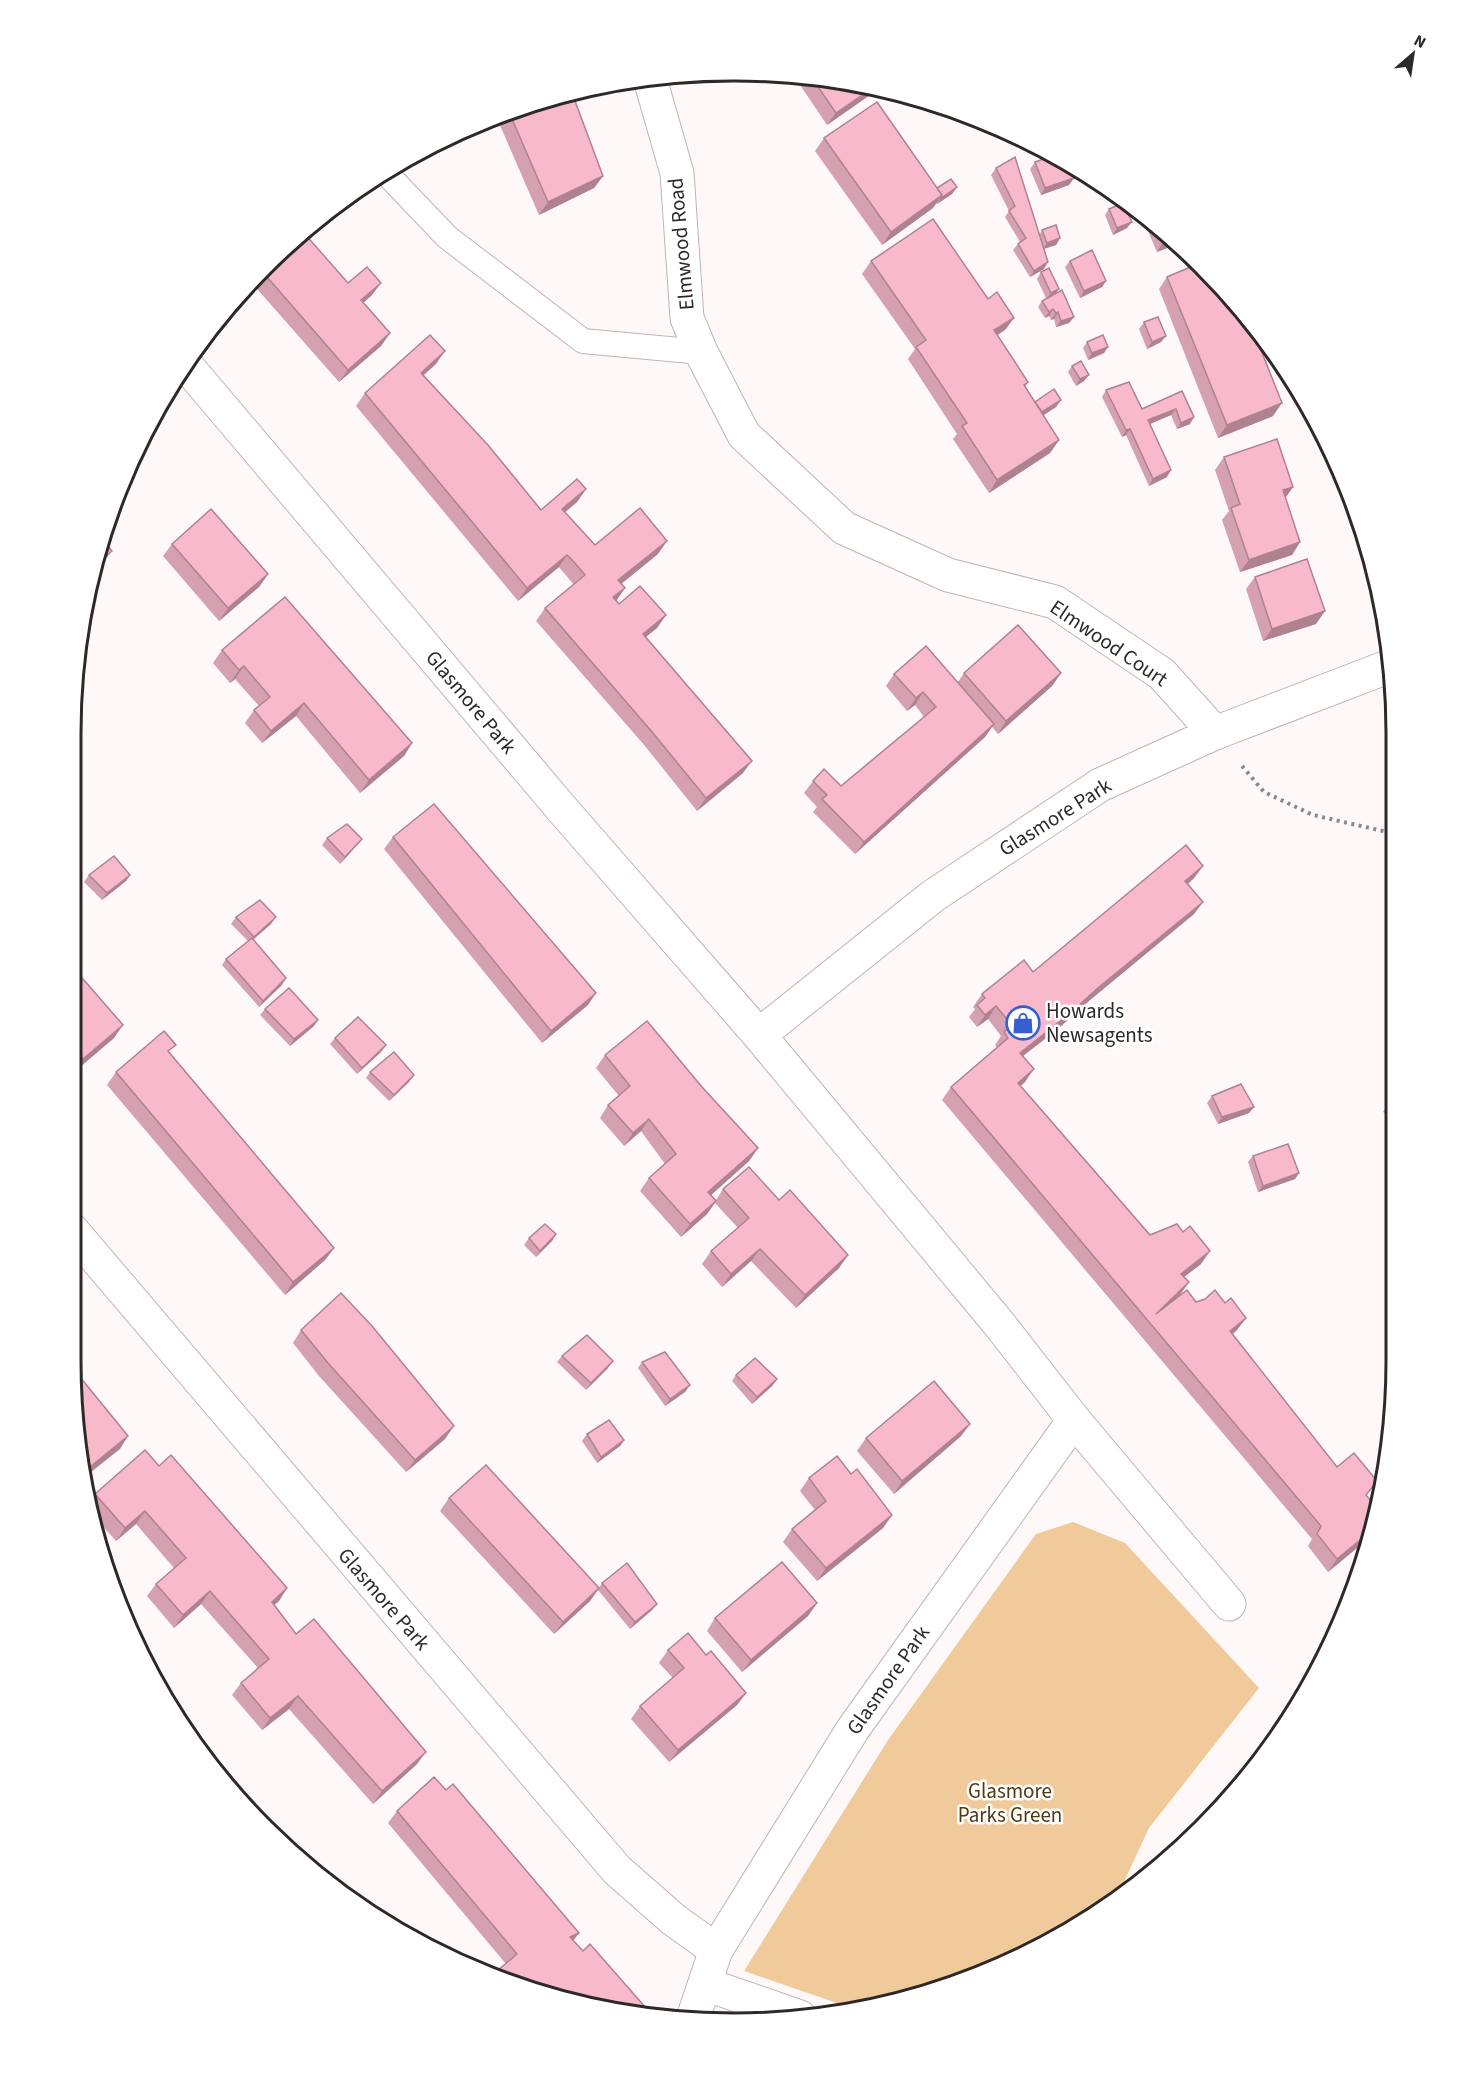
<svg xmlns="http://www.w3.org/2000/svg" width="1467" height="2094" font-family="'Source Sans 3',sans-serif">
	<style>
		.green { fill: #f1ca9b }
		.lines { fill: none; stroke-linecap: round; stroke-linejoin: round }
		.service-casing { stroke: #c0b4b3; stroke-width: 26 }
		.minor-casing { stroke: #c0b4b3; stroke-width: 35 }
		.path { stroke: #8d8887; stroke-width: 4; stroke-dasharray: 3 4.5; stroke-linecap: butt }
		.service { stroke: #fff; stroke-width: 24 }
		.minor { stroke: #fff; stroke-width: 33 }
		.wall { fill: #d5a0af }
		.shaded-wall { fill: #ae828e }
		.building { fill: #f8bacb; stroke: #ae828e; stroke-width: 1.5 }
		.labels { text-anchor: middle; stroke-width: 5; stroke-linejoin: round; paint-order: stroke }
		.street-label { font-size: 21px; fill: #2e2929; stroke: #fff }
		.poi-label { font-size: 21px; fill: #2e2929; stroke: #fff; text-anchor: start }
		.park-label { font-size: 21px; fill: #523814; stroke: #fff }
		.rim { fill: none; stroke: #2e2929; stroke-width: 3 }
	</style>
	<rect width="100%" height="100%" fill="#fef9f8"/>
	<path class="green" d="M1073,1522l52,21 134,145 -110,140 -33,71 -89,56 -167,56 -116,-40 144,-231 148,-206z"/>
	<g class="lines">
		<defs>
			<path id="service" d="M385,172l62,65 136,104 118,11"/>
			<g id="minor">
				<path d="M650,79l27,94 10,145 14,34 43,83 100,93 104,47 107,27 107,72 53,59"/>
				<path d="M187,366l375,443 197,226 241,290 74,95 155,184"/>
				<path d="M759,1035l174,-139 167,-111 115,-52 175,-67"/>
				<path d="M71,1229l546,641 57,50 42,30"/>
				<path d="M705,1984l95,33"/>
				<path d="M692,2021l24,-71 137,-221 221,-309"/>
			</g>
		</defs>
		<use href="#service" class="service-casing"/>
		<use href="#minor" class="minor-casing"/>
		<path class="path" d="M1242,766l22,26 49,23 83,19"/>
		<use href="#service" class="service"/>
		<use href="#minor" class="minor"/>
	</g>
	<g class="wall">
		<path d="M794,76l69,7 17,5 -53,37z"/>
		<path d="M893,92l9,3 -5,3z"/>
		<path d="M572,93l31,83 -9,12 -55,27 -43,-99z"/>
		<path d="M824,138l113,50 20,-1 -5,7 -15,10 -1,-1 -3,5 -51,37 -67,-94z"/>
		<path d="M1035,162l39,16 -5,7 -28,10 -11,-26z"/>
		<path d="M996,168l44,66 2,-4 18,8 -4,7 -12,4v20l-14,8 -17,-27 5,-6 2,-2 -15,-25 4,-6 -18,-36z"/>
		<path d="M1111,190l28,23 -10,4 -2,11 -14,7 -8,-20 4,-6 8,-4z"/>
		<path d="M1141,215l36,29 -20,8z"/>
		<path d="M871,261l117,38 26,19 -9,12 -8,5 31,47 -3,5 9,15 27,-2 -5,7 -13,8 16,25 -9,13 -61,40 -36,-54 4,-5 -49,-75 7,-10 -53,-75z"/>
		<path d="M1070,261l36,20 -4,6 -22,11 -15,-31z"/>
		<path d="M265,264l83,19 24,12 -9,8 27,30 -9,13 -42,36 -88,-100z"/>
		<path d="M1041,272l18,17 -3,4 18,24 -5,6 -13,4 -2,-8 -3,1 -2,-4 -4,2 -7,-11 4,-6 4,-3 -9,-19z"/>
		<path d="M1167,277l106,139 -55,22 -59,-149z"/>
		<path d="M1144,322l17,20 -14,7 -8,-20z"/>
		<path d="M1087,342l17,11 -16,7 -5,-12z"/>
		<path d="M436,364l-12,11 117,135 45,-21 -9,13 -12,10 30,33 63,9 -37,30 4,4 -9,13 3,3 47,11 -9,13 -11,9 97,136 -46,38 -52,-65 -109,-125 9,-13 29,-23 -15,-18 -41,34 -162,-195 9,-13z"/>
		<path d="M1072,366l12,15 -8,5 -8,-14z"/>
		<path d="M1106,390l36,19 40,-18 8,33 -13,5 -6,-14 -21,9 17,53 -18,9 -23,-51 -4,2 -20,-40z"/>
		<path d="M1224,457l69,30 -8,11 15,44 -8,13 -52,17 -18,-52 7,-9 -14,-41z"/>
		<path d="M172,544l96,30 -9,13 -40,34 -56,-65z"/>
		<path d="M1255,577l61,47 -53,17 -17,-52z"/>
		<path d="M222,650l190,93 -8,13 -44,37 -64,-77 -34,27 -17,-20 9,-13 5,-4 -24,-27 -5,4 -17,-20z"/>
		<path d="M964,673h97l-9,13 -54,48 -6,-7 -7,10 -130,117 -42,-42 4,-5 -13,-14 9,-12 28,5 83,-69 -9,-12 -8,6 -21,-25 8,-12 64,8z"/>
		<path d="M393,837l195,168 -46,38 -158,-194z"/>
		<path d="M327,838l30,7 -17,19 -18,-19z"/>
		<path d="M1203,866l-9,12 -6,6 15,18 -9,12 -104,86 -31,28 -36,28 2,26 -5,4 130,149 51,29 -17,13 -4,18 -4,4 20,3 29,1 21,15 -9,12 -4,4 104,133 29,29 12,13 -9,29 -41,34 -20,-26 4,-7 -370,-439 9,-13 46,-39 -2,-3 6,-9 -13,-17 -11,8 -8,-10 6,-8 -2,-2 9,-13 51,-22z"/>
		<path d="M89,875h41l-4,6 -24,19 -18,-18z"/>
		<path d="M236,917l35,7 -18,16 29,45 -23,22 -37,-42 4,-6 22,-18 -17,-17z"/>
		<path d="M70,964l44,74 -40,34 -4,-4z"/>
		<path d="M265,1009l49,17 -24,20 -30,-31z"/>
		<path d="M335,1038l46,14 -24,22 -27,-30z"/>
		<path d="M170,1053l164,195 -9,12 -40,35 -178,-210 9,-13z"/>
		<path d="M605,1055l97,32 56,61 -9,13 -38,34 5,5 7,-11 56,11 69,55 -9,13 -43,40 -45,-47 -29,26 -20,-23 9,-13 27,-23 -23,-25 -8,11 -26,23 -41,-46 9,-13 16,-14 -24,-33 -17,15 -24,-28 8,-13 11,-9 -23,-28z"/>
		<path d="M370,1072l39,10 -20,19 -23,-23z"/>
		<path d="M1396,1089v30l-13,-7z"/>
		<path d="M1212,1096l42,11 -5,6 -31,11 -11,-21z"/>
		<path d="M1253,1156l46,17 -4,6 -37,13 -10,-30z"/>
		<path d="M556,1234l-4,7 -16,16 -12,-12 5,-7z"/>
		<path d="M301,1330l144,109 -39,33 -87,-96 -26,-33z"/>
		<path d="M562,1356l46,12 -22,22 -29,-28z"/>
		<path d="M642,1362l48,23 -5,7 -20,14 -27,-38z"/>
		<path d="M736,1375l41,4 -5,7 -20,18 -20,-23z"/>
		<path d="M970,1424l-9,12 -67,58 -37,-43 9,-13z"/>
		<path d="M587,1434l37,6 -4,6 -23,17 -15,-22z"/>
		<path d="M159,1466l128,122 -8,13 -5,4 22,29 121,130 -44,40 -84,-95 -27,21 -30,-35 9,-12 17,-15 -57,-64 -27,24 -27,-32 9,-12 18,-16 -38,-44 -20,17 -26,-29 -1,-9 6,-9z"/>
		<path d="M809,1478l83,37 -9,13 -66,53 -34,-39 9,-13 23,-19 -15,-19z"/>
		<path d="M449,1498l150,90 3,-5 50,27 -22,19 -32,-39 -8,11 -36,33 -114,-123z"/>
		<path d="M817,1603l-9,13 -66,56 -35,-41 8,-13z"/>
		<path d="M668,1650l38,5 40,38 -9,12 -68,57 -38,-43 9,-13 33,-28 -14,-15z"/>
		<path d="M397,1811l182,122 -6,7 74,78 -154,-41 4,-6 9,-7 -118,-141z"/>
	</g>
	<g class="shaded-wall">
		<path d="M874,87l6,1 -53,37 9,-12z"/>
		<path d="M603,176l-9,12 -55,27 9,-13z"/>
		<path d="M1074,178l-5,7 -28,10 4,-7z"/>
		<path d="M957,187l-5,7 -15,10 4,-6z"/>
		<path d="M942,195l-9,13 -51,37 9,-13z"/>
		<path d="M1132,207l7,6 -16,6z"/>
		<path d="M1132,222l-5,6 -14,7 4,-7z"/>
		<path d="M1060,238l-4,7 -13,4 4,-6z"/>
		<path d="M1169,238l8,6 -20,8 8,-13z"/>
		<path d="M1048,262l-4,7 -14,8 4,-6z"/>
		<path d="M1106,281l-4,6 -22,11 4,-7z"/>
		<path d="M381,283l-9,12 -20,18 9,-13z"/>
		<path d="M1059,289l-5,6 -8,4 5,-6z"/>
		<path d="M1053,309l-4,7 -4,2 4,-6z"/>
		<path d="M1058,312l-4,7 -3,1 5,-7z"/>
		<path d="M1074,317l-5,6 -13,4 5,-6z"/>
		<path d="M1014,318l-9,12 -20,13 9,-13z"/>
		<path d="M390,333l-9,13 -42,36 9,-12z"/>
		<path d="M1166,336l-5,6 -14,7 5,-7z"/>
		<path d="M1108,347l-4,6 -16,7 4,-7z"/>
		<path d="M445,351l-9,13 -24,21 9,-12z"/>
		<path d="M1089,375l-5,6 -8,5 4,-7z"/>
		<path d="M1061,400l-5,7 -18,12 4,-7z"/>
		<path d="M1282,403l-9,13 -55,22 9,-13z"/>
		<path d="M1176,409l-5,6 -28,12 5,-7z"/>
		<path d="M1194,417l-4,7 -13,5 4,-6z"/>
		<path d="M1130,429l-4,6 -4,2 4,-7z"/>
		<path d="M1059,440l-9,13 -61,40 8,-13z"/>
		<path d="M1171,470l-4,7 -18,9 4,-7z"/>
		<path d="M1293,487l-9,13 -1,-10z"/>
		<path d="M586,489l-9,13 -23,20 8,-13z"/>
		<path d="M667,541l-9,13 -48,39 8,-13z"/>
		<path d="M1300,542l-8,13 -52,17 9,-12z"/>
		<path d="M112,551l-5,6 -15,13 1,-4z"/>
		<path d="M567,555l-8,12 -41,34 9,-13z"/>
		<path d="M268,574l-9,13 -40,34 9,-13z"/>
		<path d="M625,588l-9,13 -3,-4z"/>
		<path d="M1325,611l-9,13 -53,17 9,-12z"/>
		<path d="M666,615l-9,13 -23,18 9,-12z"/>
		<path d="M244,666l-9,13 -5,4 9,-13z"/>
		<path d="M1061,673l-9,13 -54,48 8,-13z"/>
		<path d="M923,692l-8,13 -8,6 9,-13z"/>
		<path d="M304,703l-8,13 -34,27 9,-12z"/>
		<path d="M994,724l-9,13 -130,117 9,-12z"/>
		<path d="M412,743l-8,13 -44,37 9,-13z"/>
		<path d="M752,761l-9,12 -46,38 9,-13z"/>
		<path d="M362,839l-5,6 -17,19 5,-7z"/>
		<path d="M1203,866l-9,12 -17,16 8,-13z"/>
		<path d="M130,875l-4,6 -24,19 5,-7z"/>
		<path d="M1203,902l-9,12 -104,86 -31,28 -48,37 9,-12z"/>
		<path d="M276,917l-5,7 -22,19 5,-6z"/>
		<path d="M286,978l-4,7 -23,22 4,-6z"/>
		<path d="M596,993l-8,12 -46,38 9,-12z"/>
		<path d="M996,1006l-8,13 -11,8 8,-12z"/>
		<path d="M318,1020l-4,6 -24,20 4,-7z"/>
		<path d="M123,1025l-9,13 -40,34 9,-13z"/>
		<path d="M386,1045l-5,7 -24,22 5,-6z"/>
		<path d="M1034,1069l-9,13 -16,14 9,-13z"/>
		<path d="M414,1075l-5,7 -20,19 5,-6z"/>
		<path d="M1254,1107l-5,6 -31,11 4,-7z"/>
		<path d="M649,1119l-8,12 -17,15 9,-13z"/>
		<path d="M758,1148l-9,13 -49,44 8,-13z"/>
		<path d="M1299,1173l-4,6 -37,13 5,-6z"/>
		<path d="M716,1201l-9,13 -26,23 9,-13z"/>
		<path d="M556,1234l-4,7 -16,16 4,-6z"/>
		<path d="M334,1248l-9,12 -40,35 8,-13z"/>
		<path d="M760,1249l-9,12 -29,26 9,-13z"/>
		<path d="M1210,1251l-9,13 -29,22 9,-12z"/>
		<path d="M848,1255l-9,13 -43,40 9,-13z"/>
		<path d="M1189,1282l-9,13 -30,29 6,-10z"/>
		<path d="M1246,1318l-9,12 -16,13 9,-12z"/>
		<path d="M613,1361l-5,7 -22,22 5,-7z"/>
		<path d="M777,1379l-5,7 -20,18 5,-7z"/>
		<path d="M690,1385l-5,7 -20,14 5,-7z"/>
		<path d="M970,1424l-9,12 -67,58 8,-13z"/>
		<path d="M454,1426l-9,13 -39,33 9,-12z"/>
		<path d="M128,1436l-8,13 -34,27 -1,-5z"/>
		<path d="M624,1440l-4,6 -23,17 4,-6z"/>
		<path d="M145,1511l-9,13 -20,17 9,-13z"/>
		<path d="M892,1515l-9,13 -66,53 9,-13z"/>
		<path d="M1371,1531l-2,7 -41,34 9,-13z"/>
		<path d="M287,1588l-8,13 -16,14 9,-13z"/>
		<path d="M599,1588l-9,13 -36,33 9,-12z"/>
		<path d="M210,1591l-9,13 -27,24 9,-13z"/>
		<path d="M817,1603l-9,13 -66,56 9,-12z"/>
		<path d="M657,1604l-5,6 -22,19 5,-7z"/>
		<path d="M746,1693l-9,12 -68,57 9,-12z"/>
		<path d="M298,1696l-9,13 -27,21 8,-12z"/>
		<path d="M426,1752l-9,12 -44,40 9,-13z"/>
		<path d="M579,1933l-9,12v-8z"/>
	</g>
	<g class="building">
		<path d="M812,78l51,5 11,4 -38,26z"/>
		<path d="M572,93l31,83 -55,26 -39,-90z"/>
		<path d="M877,102l65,93 -51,37 -67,-94z"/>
		<path d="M1052,156l16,8 6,14 -29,10 -10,-26z"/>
		<path d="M1015,157l33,105 -14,9 -16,-27 8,-6 -17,-27 6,-5 -19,-38z"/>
		<path d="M951,179l6,8 -16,11 1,-3 -5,-7z"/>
		<path d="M1123,203l9,19 -15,6 -8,-19z"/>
		<path d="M933,219l55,80 9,-7 17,26 -20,12 34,52 -4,3 35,55 -62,40 -35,-54 5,-3 -51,-76 10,-7 -55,-79z"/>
		<path d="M1056,225l4,13 -13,5 -5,-13z"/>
		<path d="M1162,232l7,6 -4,1z"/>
		<path d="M304,233l44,50 19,-16 14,16 -20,17 29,33 -42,37 -87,-100 4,-6z"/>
		<path d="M1092,250l14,31 -22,10 -14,-30z"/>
		<path d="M1200,263l47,52 35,88 -55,22 -60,-148z"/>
		<path d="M1049,268l10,21 -8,4 -10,-21z"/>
		<path d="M1062,290l12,27 -13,4 -3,-9 -2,1 -3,-4 -4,3 -7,-11z"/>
		<path d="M1158,317l8,19 -14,6 -8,-20z"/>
		<path d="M430,335l15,16 -24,22 67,72 53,65 36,-31 9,10 -24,20 33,36 45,-37 27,33 -49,39 7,8 -12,9 6,7 21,-18 26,29 -23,19 109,127 -46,37 -53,-65 -108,-125 40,-33 -11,-13 -7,-7 -40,33 -162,-195z"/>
		<path d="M1103,335l5,12 -16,6 -5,-11z"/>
		<path d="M1081,361l8,14 -9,4 -8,-13z"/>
		<path d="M1129,382l13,27 40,-18 12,26 -13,6 -5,-14 -28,11 23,50 -18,9 -23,-50 -4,1 -20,-40z"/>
		<path d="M1054,389l7,11 -19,12 -7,-10z"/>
		<path d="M1277,439l16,48 -10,3 17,52 -51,18 -18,-52 9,-4 -16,-47z"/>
		<path d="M211,509l57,65 -40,34 -56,-64z"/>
		<path d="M101,538l11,13 -19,15z"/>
		<path d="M1307,559l18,52 -53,18 -17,-52z"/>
		<path d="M285,597l127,146 -43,37 -65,-77 -33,28 -17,-21 16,-13 -26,-31 -5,4 -17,-20z"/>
		<path d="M1018,625l43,48 -55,48 -42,-48z"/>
		<path d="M926,646l68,78 -130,118 -42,-43 5,-4 -14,-14 11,-12 17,17 95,-79 -13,-15 -7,6 -22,-24z"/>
		<path d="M434,804l162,189 -45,38 -158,-194z"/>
		<path d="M347,824l15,15 -17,18 -18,-19z"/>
		<path d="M1186,845l17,21 -18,15 18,21 -104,85 -31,28 -48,38 14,16 -16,14 132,152 27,-11 6,8 7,-6 20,25 -29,23 8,8 -33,32 31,-24 9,12 9,-3 10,-9 10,13 6,-5 15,20 -16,13 107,136 17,-14 23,28 -11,14 12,14 -7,22 -34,28 -20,-25 4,-8 -370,-439 57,-49 -4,-6 8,-7 -16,-19 -11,9 -8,-10 8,-7 -3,-4 42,-34 9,12z"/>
		<path d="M114,856l16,19 -23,18 -18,-18z"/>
		<path d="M260,900l16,17 -22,20 -18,-20z"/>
		<path d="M252,938l34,40 -23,23 -37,-42z"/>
		<path d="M70,964l53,61 -40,34 -13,-14z"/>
		<path d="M289,988l29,32 -24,19 -29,-30z"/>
		<path d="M358,1017l28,28 -24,23 -27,-30z"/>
		<path d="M647,1021l55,66 56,61 -50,44 8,9 -26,23 -41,-46 27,-24 -27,-35 -16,14 -25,-28 22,-19 -25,-31z"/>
		<path d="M164,1031l12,14 -8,6 166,197 -41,34 -177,-210z"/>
		<path d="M394,1052l20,23 -20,20 -24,-23z"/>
		<path d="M1241,1084l13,23 -32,10 -10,-21z"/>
		<path d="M1396,1092v10l-4,-3z"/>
		<path d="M1288,1144l11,29 -36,13 -10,-30z"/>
		<path d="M749,1167l30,33 11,-10 58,65 -43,40 -45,-46 -29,25 -20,-23 38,-33 -26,-29z"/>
		<path d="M545,1224l11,10 -16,17 -11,-13z"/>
		<path d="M341,1293l31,33 82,100 -39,34 -87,-97 -27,-33z"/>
		<path d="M587,1335l26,26 -22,22 -29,-27z"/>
		<path d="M665,1352l25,33 -20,14 -28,-37z"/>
		<path d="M755,1358l22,21 -20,18 -21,-22z"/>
		<path d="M71,1366l57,70 -43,35z"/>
		<path d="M934,1381l36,43 -68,57 -36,-43z"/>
		<path d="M609,1420l15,20 -23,17 -14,-23z"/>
		<path d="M145,1450l14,16 12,-11 116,133 -15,14 24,32 18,-15 112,133 -44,39 -84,-95 -28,22 -29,-35 28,-24 -59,-68 -27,24 -27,-31 30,-26 -41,-47 -20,17 -30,-34z"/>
		<path d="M837,1456l14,18 6,-5 35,46 -66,53 -34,-39 34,-28 -17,-23z"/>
		<path d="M486,1465l113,123 -36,34 -114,-124z"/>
		<path d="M782,1562l35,41 -66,57 -36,-42z"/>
		<path d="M627,1563l30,41 -22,18 -33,-39z"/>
		<path d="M688,1633l18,22 5,-4 35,42 -68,57 -38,-44 44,-38 -16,-18z"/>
		<path d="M434,1777l12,13 7,-6 126,149 -9,4 13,14 7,-7 63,72 -2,2h-4l-142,-38 -8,-9 20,-17 -120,-143z"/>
	</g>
	<defs>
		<symbol id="shop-ring" viewBox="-11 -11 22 22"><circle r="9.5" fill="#fff" stroke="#365fd0" stroke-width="1.5"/><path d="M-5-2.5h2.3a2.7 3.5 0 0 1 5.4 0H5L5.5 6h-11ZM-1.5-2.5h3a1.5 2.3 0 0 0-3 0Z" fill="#365fd0"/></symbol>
	</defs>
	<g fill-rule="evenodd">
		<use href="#shop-ring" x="1004" y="1004" width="38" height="38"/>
	</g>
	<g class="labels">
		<g class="street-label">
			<text transform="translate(681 244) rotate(-95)" y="7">Elmwood Road</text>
			<text transform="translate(1109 643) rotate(34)" y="7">Elmwood Court</text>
			<text transform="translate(471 702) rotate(50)" y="7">Glasmore Park</text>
			<text transform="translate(1055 817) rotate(-32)" y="7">Glasmore Park</text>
			<text transform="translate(384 1599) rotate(49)" y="7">Glasmore Park</text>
			<text transform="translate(888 1680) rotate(-55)" y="7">Glasmore Park</text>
		</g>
		<g class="poi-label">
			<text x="1046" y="1018">Howards<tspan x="1046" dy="24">Newsagents</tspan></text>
		</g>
		<g class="park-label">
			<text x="1010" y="1798">Glasmore<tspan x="1010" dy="24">Parks Green</tspan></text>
		</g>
	</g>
	<path d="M0 0H1467V2094H0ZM733 81H734A652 652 0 0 1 1386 733V1361A652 652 0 0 1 734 2013H733A652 652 0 0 1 81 1361V733A652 652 0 0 1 733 81Z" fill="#fff" fill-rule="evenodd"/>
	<path class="rim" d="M733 81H734A652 652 0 0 1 1386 733V1361A652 652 0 0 1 734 2013H733A652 652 0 0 1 81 1361V733A652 652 0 0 1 733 81Z"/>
	<g transform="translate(1413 54) rotate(29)" stroke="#ffffff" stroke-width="4.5" paint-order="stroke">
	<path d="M0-4.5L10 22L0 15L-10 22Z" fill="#2e2929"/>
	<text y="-9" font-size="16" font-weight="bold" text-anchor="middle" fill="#2e2929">N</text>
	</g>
</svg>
